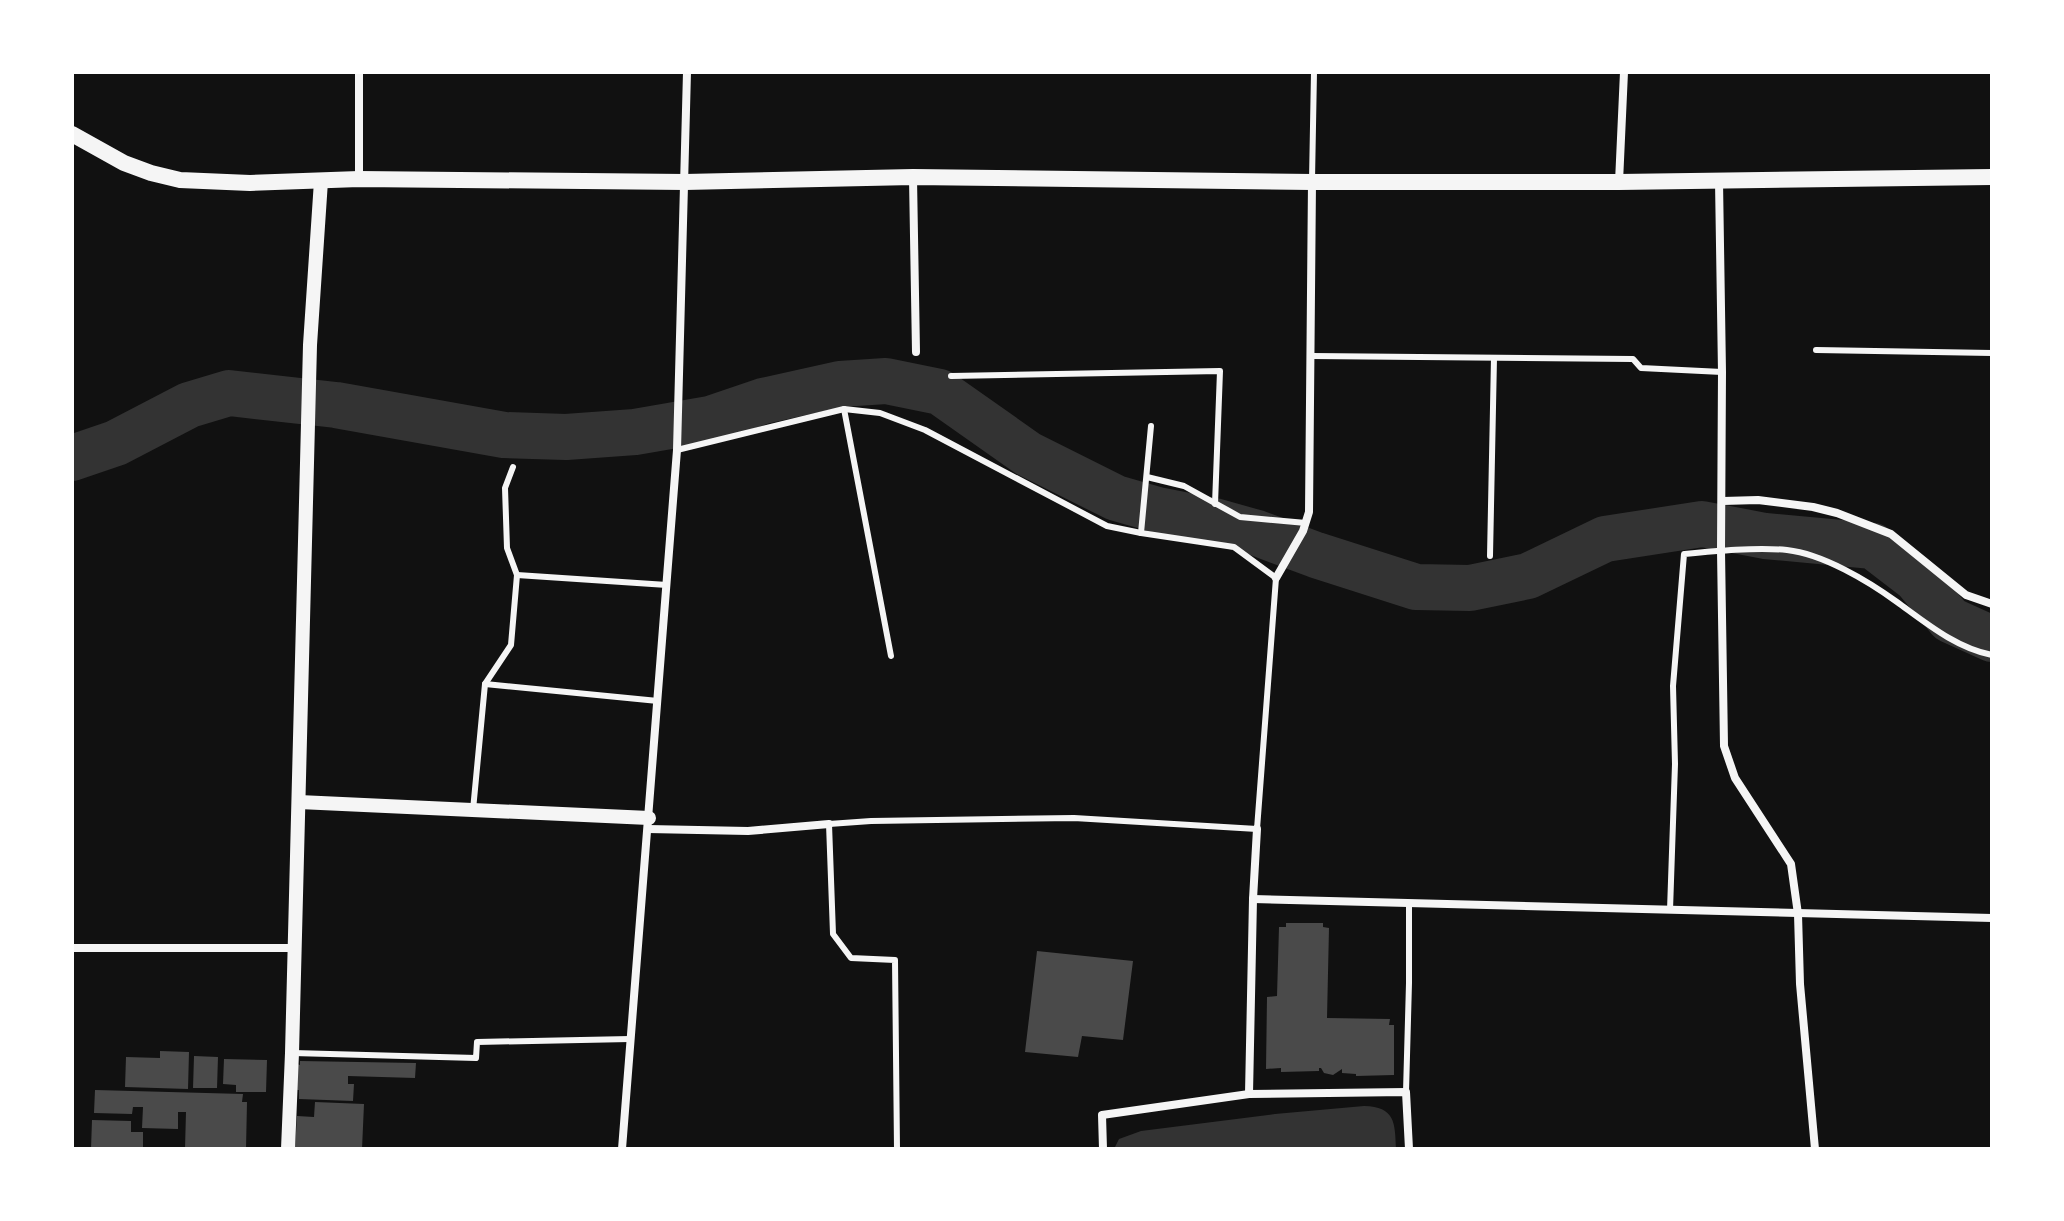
<svg xmlns="http://www.w3.org/2000/svg" width="2064" height="1221" font-family="'Libre Baskerville',serif">
	<style>
		.water { fill: #333 }
		.lines { fill: none; stroke-linecap: round; stroke-linejoin: round }
		.river { stroke: #333; stroke-width: 46 }
		.building { fill: #4a4a4a }
		.service { stroke: #f5f5f5; stroke-width: 6 }
		.minor { stroke: #f5f5f5; stroke-width: 8 }
		.tertiary { stroke: #f5f5f5; stroke-width: 14 }
		.secondary { stroke: #f5f5f5; stroke-width: 16 }
	</style>
	<rect width="100%" height="100%" fill="#111"/>
	<path class="water" d="M1364,1106c31,1 31,16 32,43h-282l5,-10 22,-8 134,-17z"/>
	<g class="lines">
		<path class="river" d="M72,458l44,-15 73,-38 40,-12 107,12 168,30 62,2 69,-5 75,-13 53,-18 77,-17 46,-3 54,11 88,62 88,44 42,12 56,11 43,12 59,22 100,32 54,1 58,-12 77,-37 97,-15 63,12 108,10 43,33 34,41 42,19"/>
	</g>
	<g class="building">
		<path d="M1286,923h37v4l6,1 -2,90 63,1 -1,6h5v50l-38,1v-2l-14,-1v-4l-9,6 -9,-2 -3,-5h-2v3l-38,1v-4l-15,1 1,-72 10,-1 2,-69h7z"/>
		<path d="M1037,951l96,10 -10,79 -41,-4 -4,21 -53,-5z"/>
		<path d="M160,1051l29,1 -1,37 -63,-2 1,-30 34,1z"/>
		<path d="M194,1056l24,1 -1,31h-24z"/>
		<path d="M224,1059l43,1 -1,32h-30v-7l-13,-1z"/>
		<path d="M300,1061l116,2 -1,15 -67,-2v8h6l-1,17 -54,-2v-9h-3l1,-26 3,1z"/>
		<path d="M95,1090l148,4 -1,8h5l-1,47h-61l1,-37h-8v17l-36,-1 1,-21h-10l-1,7 -38,-1z"/>
		<path d="M315,1102l49,2 -2,45h-67l2,-33 17,1z"/>
		<path d="M92,1120l39,1v11h12v17h-52z"/>
	</g>
	<g class="lines">
		<g class="service">
			<path d="M1312,180l2,-108"/>
			<path d="M1816,350l176,3"/>
			<path d="M1312,356l321,3 8,9 81,4"/>
			<path d="M951,376l269,-5 -5,133"/>
			<path d="M844,409l47,247"/>
			<path d="M677,450l167,-41 36,4 45,17 182,96 34,7 93,14 42,31 -19,251 -183,-11 -203,3 -42,3 4,110 18,24 44,2 2,189"/>
			<path d="M1147,477l37,9 56,31 66,6"/>
			<path d="M1141,533l10,-107"/>
			<path d="M1490,556l4,-198"/>
			<path d="M517,575l150,10"/>
			<path d="M485,684l173,17"/>
			<path d="M473,810l12,-126 26,-39 6,-70 -10,-27 -2,-60 8,-21"/>
			<path d="M1670,910l5,-146 -2,-78 11,-132c31,-3 72,-7 103,-4 36,4 81,31 110,52 29,21 59,46 95,53"/>
			<path d="M293,1053l183,5 1,-16 153,-3"/>
			<path d="M1406,1092l3,-109v-80"/>
		</g>
		<g class="minor">
			<path d="M913,178l3,174"/>
			<path d="M359,179v-107"/>
			<path d="M1719,181l3,191 -1,179 3,195 11,32 56,86 7,50 2,70 15,165"/>
			<path d="M1619,182l5,-110"/>
			<path d="M1723,501l35,-1 55,7 24,6 54,21 75,61 26,9"/>
			<path d="M1276,578l27,-47 6,-19 3,-330"/>
			<path d="M648,829l100,2 81,-7"/>
			<path d="M1253,899l739,19"/>
			<path d="M72,948h222"/>
			<path d="M1249,1094l4,-195 4,-70"/>
			<path d="M622,1149l55,-699 10,-378"/>
			<path d="M1103,1149l-1,-34 147,-21 157,-2 3,57"/>
		</g>
		<g class="tertiary">
			<path d="M299,802l350,16"/>
			<path d="M288,1149l4,-96 18,-708 11,-164"/>
		</g>
		<path class="secondary" d="M72,134l52,29 27,10 29,7 70,3 109,-4 326,3 228,-5 399,5h307l373,-5"/>
	</g>
	<rect width="2064" height="1221" fill="none" stroke="#ffffff" stroke-width="148"/>
</svg>
